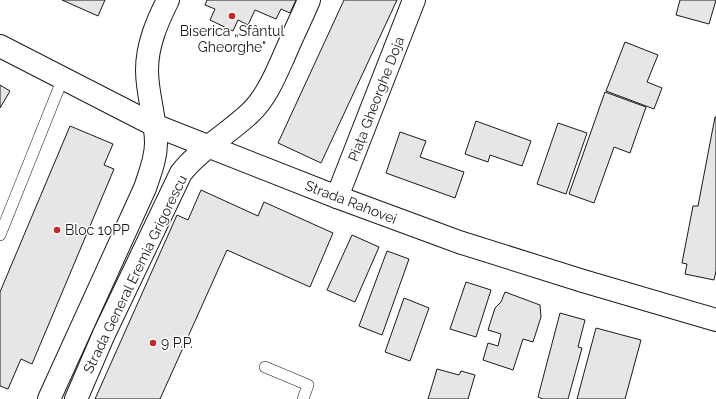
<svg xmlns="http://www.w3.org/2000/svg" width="716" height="399" font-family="Raleway,sans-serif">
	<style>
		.building { fill: #e6e6e6; stroke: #1a1a1a }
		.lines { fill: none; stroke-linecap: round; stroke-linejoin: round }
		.service-casing { stroke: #1a1a1a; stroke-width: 12 }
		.minor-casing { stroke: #1a1a1a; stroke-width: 24 }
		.tertiary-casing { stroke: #1a1a1a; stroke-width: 24 }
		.service { stroke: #fff; stroke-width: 11 }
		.minor { stroke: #fff; stroke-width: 22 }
		.tertiary { stroke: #fff; stroke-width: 22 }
		.poi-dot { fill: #c62828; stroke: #fff; stroke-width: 1.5 }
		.labels { text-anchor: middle; stroke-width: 3; stroke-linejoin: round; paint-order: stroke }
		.poi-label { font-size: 14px; fill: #1a1a1a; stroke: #fff; text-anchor: start }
		.street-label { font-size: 14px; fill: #1a1a1a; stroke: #fff }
	</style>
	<rect width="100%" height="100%" fill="#fff"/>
	<g class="building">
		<path d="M62,0h43l-7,16z"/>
		<path d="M207,0h89l-6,13 -9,-4 -5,10 -21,-9 -7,15 -10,-5 -5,11 -23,-11 5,-11 -10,-4z"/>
		<path d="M344,0h53l-76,163 -43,-20z"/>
		<path d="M680,0h36l-7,24 -33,-9z"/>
		<path d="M625,42l33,13 -11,27 15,6 -8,21 -48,-18z"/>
		<path d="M0,85l10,6 -10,17z"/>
		<path d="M605,92l41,15 -16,46 -16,-6 -20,56 -25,-9z"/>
		<path d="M715,117h1v154l-2,9 -29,-6 2,-10 -5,-1 11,-57h5z"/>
		<path d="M476,121l55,20 -9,25 -32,-11 -2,7 -23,-8z"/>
		<path d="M558,123l29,10 -21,61 -29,-10z"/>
		<path d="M70,126l43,18 -9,21 10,4 -82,195 -11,-5 -13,30 -8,-3v-94z"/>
		<path d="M400,132l26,9 -6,16 44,15 -9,26 -69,-25z"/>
		<path d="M201,190l57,26 6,-14 69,31 -23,54 -83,-37 -67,149h-65l82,-184 11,5z"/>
		<path d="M352,235l27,12 -24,55 -28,-12z"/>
		<path d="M387,251l22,8 -27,76 -23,-9z"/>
		<path d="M466,282l25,8 -15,47 -26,-8z"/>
		<path d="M505,292l35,13 1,12 -8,25 -10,-3 -10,31 -30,-10 5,-17 10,3 3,-12 -13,-4 7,-22 6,-6z"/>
		<path d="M404,298l25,10 -19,53 -25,-9z"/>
		<path d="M560,313l25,7 -7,27 4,1 -14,51h-25l-5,-2z"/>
		<path d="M596,328l45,12 -16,59h-48z"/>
		<path d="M437,369l22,6 2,-4 14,4 -7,24h-40z"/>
	</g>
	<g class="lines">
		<defs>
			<g id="service">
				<path d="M0,235l63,-157"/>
				<path d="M265,367l43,18 -5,14"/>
			</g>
			<g id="minor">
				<path d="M0,46l154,79 183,72 122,45 124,39 133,39"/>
				<path d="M337,197l77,-197"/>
			</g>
			<g id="tertiary">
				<path d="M49,399l96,-211c5,-15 11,-29 11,-45 0,-24 -9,-48 -9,-73 0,-25 10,-48 21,-70"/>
				<path d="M76,399l28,-65 77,-161c19,-24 47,-39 69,-60 16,-15 25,-37 34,-57 8,-19 17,-37 25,-56"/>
			</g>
		</defs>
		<use href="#service" class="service-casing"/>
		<use href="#minor" class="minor-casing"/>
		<use href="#tertiary" class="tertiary-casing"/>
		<use href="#service" class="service"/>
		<use href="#minor" class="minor"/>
		<use href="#tertiary" class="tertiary"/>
	</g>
	<g class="poi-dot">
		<circle cx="232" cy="16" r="4"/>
		<circle cx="57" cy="230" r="4"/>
		<circle cx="153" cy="343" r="4"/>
	</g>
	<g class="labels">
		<g class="poi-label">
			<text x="232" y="36" text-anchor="middle">Biserica „Sfântul<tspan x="232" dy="16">Gheorghe"</tspan></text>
			<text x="65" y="235">Bloc 10PP</text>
			<text x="161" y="348">9 P.P.</text>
		</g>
		<g class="street-label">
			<text transform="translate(376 99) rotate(-69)" y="5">Piața Gheorghe Doja</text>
			<text transform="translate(351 202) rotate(21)" y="5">Strada Rahovei</text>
			<text transform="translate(135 274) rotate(-64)" y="5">Strada General Eremia Grigorescu</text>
		</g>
	</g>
</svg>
